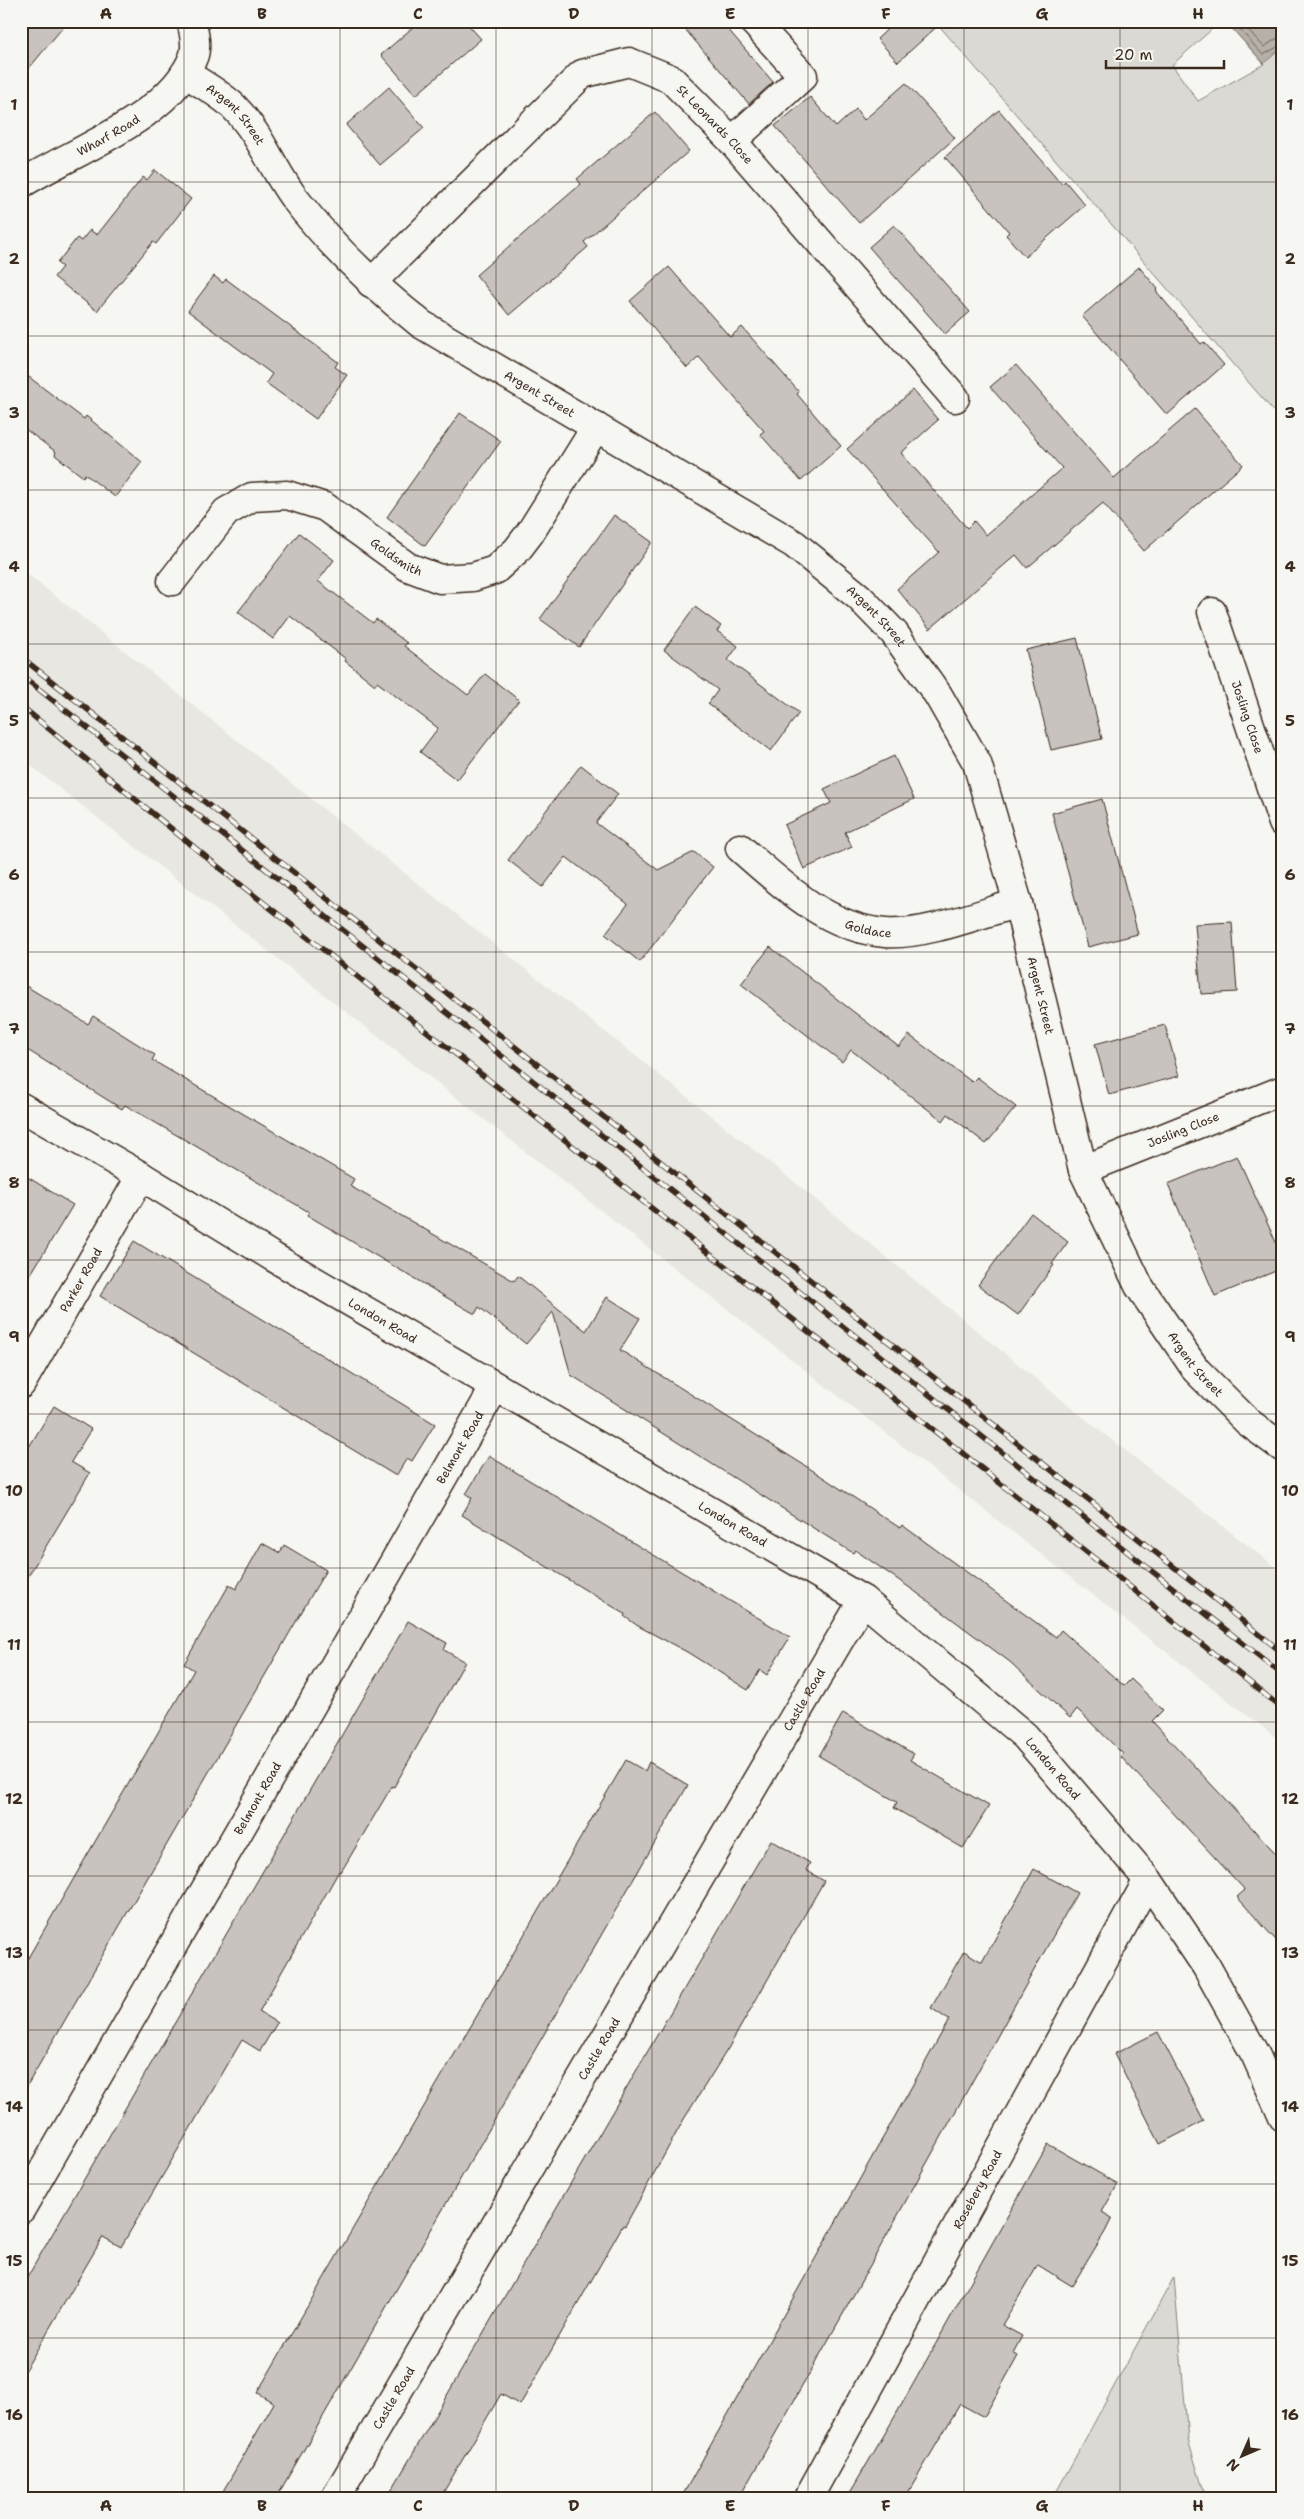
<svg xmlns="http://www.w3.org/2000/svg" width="1304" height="2519" font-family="'Shantell Sans',sans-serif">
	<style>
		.built { fill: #e8e7e2 }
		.green { fill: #dad9d3; stroke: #8a8278 }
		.water { fill: #b6b0a9; stroke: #857a71 }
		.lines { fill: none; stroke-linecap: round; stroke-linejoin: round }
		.shore { stroke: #6c6056; stroke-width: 1 }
		.building { fill: #c8c3be; stroke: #3b2a1e }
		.minor-casing { stroke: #3b2a1e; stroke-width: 31 }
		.minor { stroke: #f6f6f2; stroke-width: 28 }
		.rail-casing { stroke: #3b2a1e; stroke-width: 5.5 }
		.rail { stroke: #f6f6f2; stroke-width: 4; stroke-dasharray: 11; stroke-linecap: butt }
		.grid { fill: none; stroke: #3b2a1e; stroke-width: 1; stroke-opacity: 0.55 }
		.labels { text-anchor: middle; stroke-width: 4; stroke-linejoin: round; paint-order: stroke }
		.street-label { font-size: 12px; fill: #3b2a1e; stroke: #f6f6f2 }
		.neatline { fill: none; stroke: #3b2a1e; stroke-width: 2 }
		.grid-label { font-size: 16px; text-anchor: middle; font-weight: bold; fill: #3b2a1e }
	</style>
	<rect width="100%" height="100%" fill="#f6f6f2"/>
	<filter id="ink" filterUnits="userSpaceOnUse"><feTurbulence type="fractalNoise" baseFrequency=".02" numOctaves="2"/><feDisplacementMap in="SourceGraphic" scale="10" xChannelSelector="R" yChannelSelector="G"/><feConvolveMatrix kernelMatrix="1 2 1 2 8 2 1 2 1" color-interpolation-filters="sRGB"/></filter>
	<g filter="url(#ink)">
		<path class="built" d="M21,569l767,608 306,249 189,147v170l-1262,-985z"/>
		<g class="green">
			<path d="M935,21h286l-49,44 26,36 66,-37 -39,-43h58v401z"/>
			<path d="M1174,2277l14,163 18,58h-153z"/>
		</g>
		<path class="water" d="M1225,21h58v26l-19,16z"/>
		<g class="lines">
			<g class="shore">
				<path d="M1232,21l31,34 20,-11"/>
				<path d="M1240,21l24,26 12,-8 7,-1"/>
			</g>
		</g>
		<g class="building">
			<path d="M21,21h47l-47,57z"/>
			<path d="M420,21h45l16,18 -65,56 -35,-40z"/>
			<path d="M678,21h43l52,61 -24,22z"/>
			<path d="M896,21h47l-45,41 -21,-23z"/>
			<path d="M906,83l49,55 -96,85 -84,-97 35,-29 26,30 20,-18 8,11z"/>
			<path d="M389,87l35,41 -44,37 -34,-40z"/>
			<path d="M999,110l63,74 3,-3 20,24 -60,52 -19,-22 3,-3 -64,-75z"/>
			<path d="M655,112l34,39 -105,91 4,5 -79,68 -33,-40 105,-91 -4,-5z"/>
			<path d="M155,170l36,29 -35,45 -3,-2 -56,69 -43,-34 8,-10 -5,-4 20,-25 4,3 9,-11 7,5 46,-58 4,3z"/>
			<path d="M894,225l76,87 -25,22 -76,-87z"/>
			<path d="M669,267l61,70 12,-10 57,65 -2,2 44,52 -40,35 -41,-47 4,-3 -65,-74 -12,11 -57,-67z"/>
			<path d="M1139,267l19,22 -2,2 45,53 3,-2 20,23 -57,50 -85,-99z"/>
			<path d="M214,276l9,7 3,-4 112,83 -3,5 12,8 -31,44 -50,-36 6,-9 -84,-63z"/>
			<path d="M1016,365l98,113 81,-69 48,56 -99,86 -41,-48 -76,65 -11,-13 -86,74 -33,-40 42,-37 -92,-103 66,-59 25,30 -37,33 66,75 7,-7 12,14 76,-67 -72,-81z"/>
			<path d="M21,371l63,48 2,-3 56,46 -27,35 -30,-23 -2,3 -28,-22 1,-3 -35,-26z"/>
			<path d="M460,413l41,28 -76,105 -38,-29z"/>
			<path d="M614,515l38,27 -73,105 -39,-28z"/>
			<path d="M299,533l35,27 -16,21 55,42 3,-4 31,24 -3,3 64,49 17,-21 34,26 -62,80 -37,-28 18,-24 -61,-46 -2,3 -30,-24 1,-2 -56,-43 -17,23 -35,-27z"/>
			<path d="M695,607l26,19 -4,5 21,15 -10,14 71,53 -28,38 -63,-47 10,-14 -54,-40z"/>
			<path d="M1077,638l25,101 -51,11 -25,-100z"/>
			<path d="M894,756l20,43 -69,33 7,15 -48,22 -20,-44 47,-22 -7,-14z"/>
			<path d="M581,765l37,29 -22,29 62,47 36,-18 19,15 -73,95 -35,-28 23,-30 -62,-47 -23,30 -35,-27z"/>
			<path d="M1102,799l36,135 -50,13 -36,-134z"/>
			<path d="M1232,922l5,70 -36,2 -6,-70z"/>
			<path d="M770,947l129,100 10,-12 63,47 5,-5 39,30 -30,37 -38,-30 -5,7 -92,-71 -9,12 -101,-78z"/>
			<path d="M21,983l67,41 5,-8 62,39 -3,5 202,119 -4,7 164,95 4,-5 68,55 21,-34 33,21 -20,32 192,120 88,58 2,-3 154,112 5,-7 63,56 7,-7 32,31 -11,11 131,140v87l-46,-51 8,-7 -124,-133 2,-3 -46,-45 -7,9 -60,-56 -97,-72 -58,-40 -2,3 -282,-178 -18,-63 -27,32 -47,-37 -4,7 -14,-8 -154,-91 2,-3 -184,-107 -3,4 -101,-63z"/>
			<path d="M1165,1025l14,51 -70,19 -14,-51z"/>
			<path d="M1237,1156l46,102v10l-68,28 -47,-112z"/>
			<path d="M21,1173l52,32 -52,85z"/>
			<path d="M1031,1213l37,29 -16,22 2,1 -36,50 -40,-30z"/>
			<path d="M134,1241l301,183 -23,37 -5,-3 -11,18 -296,-180z"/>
			<path d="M54,1406l37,23 -20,33 19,11 -69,115v-128z"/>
			<path d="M489,1456l301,181 -23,38 -7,-5 -12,20 -61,-38 -49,-26 -14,-10 1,-2 -163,-99 10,-17 -6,-4z"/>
			<path d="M262,1543l18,10 4,-8 42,25 -305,526v-126l173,-300 -10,-6 45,-79 7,4z"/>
			<path d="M408,1621l39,22 -3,7 21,12 -71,125 -2,-1 -51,86 -2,-1 -80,141 18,11 -17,28 -18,-11 -121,207 -18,-10 -82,140v-89z"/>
			<path d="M843,1713l71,41 -4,6 79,46 -26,42 -69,-40 3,-6 -78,-46z"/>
			<path d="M626,1760l19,11 4,-9 39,23 -412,713h-57l55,-95 -17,-10z"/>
			<path d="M771,1840l39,23 -4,7 18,11 -95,166 -45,72 -59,107 -2,-1 -103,180 -19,-11 -61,104h-53z"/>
			<path d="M1034,1869l43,24 -234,421 -104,184h-58l268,-478 -18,-12 33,-57 18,11z"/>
			<path d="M1158,2032l46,89 -44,23 -46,-90z"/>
			<path d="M1048,2144l70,40 -16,28 10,6 -7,14 -33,54 -34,-21 -36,60 20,11 -9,17 5,3 -34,61 -24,-13 -55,94h-58l47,-80z"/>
		</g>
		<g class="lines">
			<defs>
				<g id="minor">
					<path id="s1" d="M185,73c15,10 36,21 49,34 26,26 39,63 61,92 38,49 78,87 126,125l373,220 65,53 35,36 44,62 39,68 41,140 65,267 56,116 57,84 52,52 35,26"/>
					<path d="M732,141l71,-65 -50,-55"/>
					<path id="s2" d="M21,184c52,-33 152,-68 173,-129 3,-11 0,-23 -3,-34"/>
					<path id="s3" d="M371,283l211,-209 47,-12 42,17 61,62 223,257"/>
					<path id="s4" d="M172,581l54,-69 26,-15 35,-2 38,12 83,60 32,12 33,-2 22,-7 22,-20 13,-17 66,-106"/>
					<path id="s5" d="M1212,612l71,211"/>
					<path id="s6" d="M740,848c42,37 87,80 145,85 38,3 95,-19 133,-30"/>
					<path id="s7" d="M21,1107l120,69 132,81 590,343 162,136 123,144 58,86 50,90 27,61"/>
					<path id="s8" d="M1083,1170l200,-80"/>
					<path id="s9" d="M21,1384l120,-208"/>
					<path id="s10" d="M21,2209l474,-822"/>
					<path id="s11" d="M335,2498l528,-898"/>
					<path id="s12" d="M808,2498l340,-618"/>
				</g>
			</defs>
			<use href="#minor" class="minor-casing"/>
			<use href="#minor" class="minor"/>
			<defs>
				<g id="rail">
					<path d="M21,657l1262,996"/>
					<path d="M21,675l1262,1000"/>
					<path d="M21,706l201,164 714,562 347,277"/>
				</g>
			</defs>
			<use href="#rail" class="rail-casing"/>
			<use href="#rail" class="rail"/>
		</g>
	</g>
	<path class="grid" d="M184,21v2477M340,21v2477M496,21v2477M652,21v2477M808,21v2477M964,21v2477M1120,21v2477M21,182h1262M21,336h1262M21,490h1262M21,644h1262M21,798h1262M21,952h1262M21,1106h1262M21,1260h1262M21,1414h1262M21,1568h1262M21,1722h1262M21,1876h1262M21,2030h1262M21,2184h1262M21,2338h1262"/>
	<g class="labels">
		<g class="street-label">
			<text dy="4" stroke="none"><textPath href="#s1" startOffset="66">Argent Street</textPath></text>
			<text dy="4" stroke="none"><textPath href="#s3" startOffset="454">St Leonards Close</textPath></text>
			<text dy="4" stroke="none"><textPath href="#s2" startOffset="100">Wharf Road</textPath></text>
			<text dy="4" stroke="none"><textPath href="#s1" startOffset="486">Argent Street</textPath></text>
			<text dy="4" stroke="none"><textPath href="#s4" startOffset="280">Goldsmith</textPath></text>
			<text dy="4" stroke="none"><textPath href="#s1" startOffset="891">Argent Street</textPath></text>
			<text dy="4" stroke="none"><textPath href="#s5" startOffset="111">Josling Close</textPath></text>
			<text dy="4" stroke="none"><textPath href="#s6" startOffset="154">Goldace</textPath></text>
			<text dy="4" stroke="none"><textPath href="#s1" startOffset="1311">Argent Street</textPath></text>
			<text dy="4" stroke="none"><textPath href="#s8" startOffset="108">Josling Close</textPath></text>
			<text dy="4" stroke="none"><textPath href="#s9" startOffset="120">Parker Road</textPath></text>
			<text dy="4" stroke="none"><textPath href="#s7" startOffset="420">London Road</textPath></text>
			<text dy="4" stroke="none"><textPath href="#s1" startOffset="1716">Argent Street</textPath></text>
			<text dy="4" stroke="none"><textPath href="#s10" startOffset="879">Belmont Road</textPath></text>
			<text dy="4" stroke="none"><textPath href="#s7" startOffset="825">London Road</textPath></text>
			<text dy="4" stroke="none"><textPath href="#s11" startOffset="926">Castle Road</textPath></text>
			<text dy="4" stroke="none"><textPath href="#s7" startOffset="1230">London Road</textPath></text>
			<text dy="4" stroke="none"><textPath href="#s10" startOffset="474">Belmont Road</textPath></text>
			<text dy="4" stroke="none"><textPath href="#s11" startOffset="521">Castle Road</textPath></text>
			<text dy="4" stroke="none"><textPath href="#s12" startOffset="352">Rosebery Road</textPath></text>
			<text dy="4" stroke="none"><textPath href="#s11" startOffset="116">Castle Road</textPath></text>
		</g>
	</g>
	<rect width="1304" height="2519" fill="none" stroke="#f6f6f2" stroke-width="55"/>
	<g transform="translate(1242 2456) rotate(225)" stroke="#f6f6f2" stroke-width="4" paint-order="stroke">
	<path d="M0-4L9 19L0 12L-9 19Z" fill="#3b2a1e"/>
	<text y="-8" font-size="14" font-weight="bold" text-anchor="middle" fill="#3b2a1e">N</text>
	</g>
	<path d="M1106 60v8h118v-8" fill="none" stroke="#3b2a1e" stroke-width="2.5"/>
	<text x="1114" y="60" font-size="15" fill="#3b2a1e" stroke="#f6f6f2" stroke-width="4" paint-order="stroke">20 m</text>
	<rect x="28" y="28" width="1248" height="2464" class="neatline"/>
	<g class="grid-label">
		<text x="106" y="19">A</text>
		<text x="262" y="19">B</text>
		<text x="418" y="19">C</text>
		<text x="574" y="19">D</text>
		<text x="730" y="19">E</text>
		<text x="886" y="19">F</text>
		<text x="1042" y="19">G</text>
		<text x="1198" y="19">H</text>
		<text x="14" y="110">1</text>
		<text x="1290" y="110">1</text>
		<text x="14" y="264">2</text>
		<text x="1290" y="264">2</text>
		<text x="14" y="418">3</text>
		<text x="1290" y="418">3</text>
		<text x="14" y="572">4</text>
		<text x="1290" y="572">4</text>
		<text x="14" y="726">5</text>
		<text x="1290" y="726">5</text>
		<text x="14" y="880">6</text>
		<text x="1290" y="880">6</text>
		<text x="14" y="1034">7</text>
		<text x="1290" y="1034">7</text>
		<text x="14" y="1188">8</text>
		<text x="1290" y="1188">8</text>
		<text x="14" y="1342">9</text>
		<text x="1290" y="1342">9</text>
		<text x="14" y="1496">10</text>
		<text x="1290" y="1496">10</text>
		<text x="14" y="1650">11</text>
		<text x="1290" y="1650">11</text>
		<text x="14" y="1804">12</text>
		<text x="1290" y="1804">12</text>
		<text x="14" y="1958">13</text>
		<text x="1290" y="1958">13</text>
		<text x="14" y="2112">14</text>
		<text x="1290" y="2112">14</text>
		<text x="14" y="2266">15</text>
		<text x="1290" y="2266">15</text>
		<text x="14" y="2420">16</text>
		<text x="1290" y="2420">16</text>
		<text x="106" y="2511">A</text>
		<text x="262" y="2511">B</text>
		<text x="418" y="2511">C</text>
		<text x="574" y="2511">D</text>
		<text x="730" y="2511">E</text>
		<text x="886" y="2511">F</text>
		<text x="1042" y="2511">G</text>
		<text x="1198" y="2511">H</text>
	</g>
</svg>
